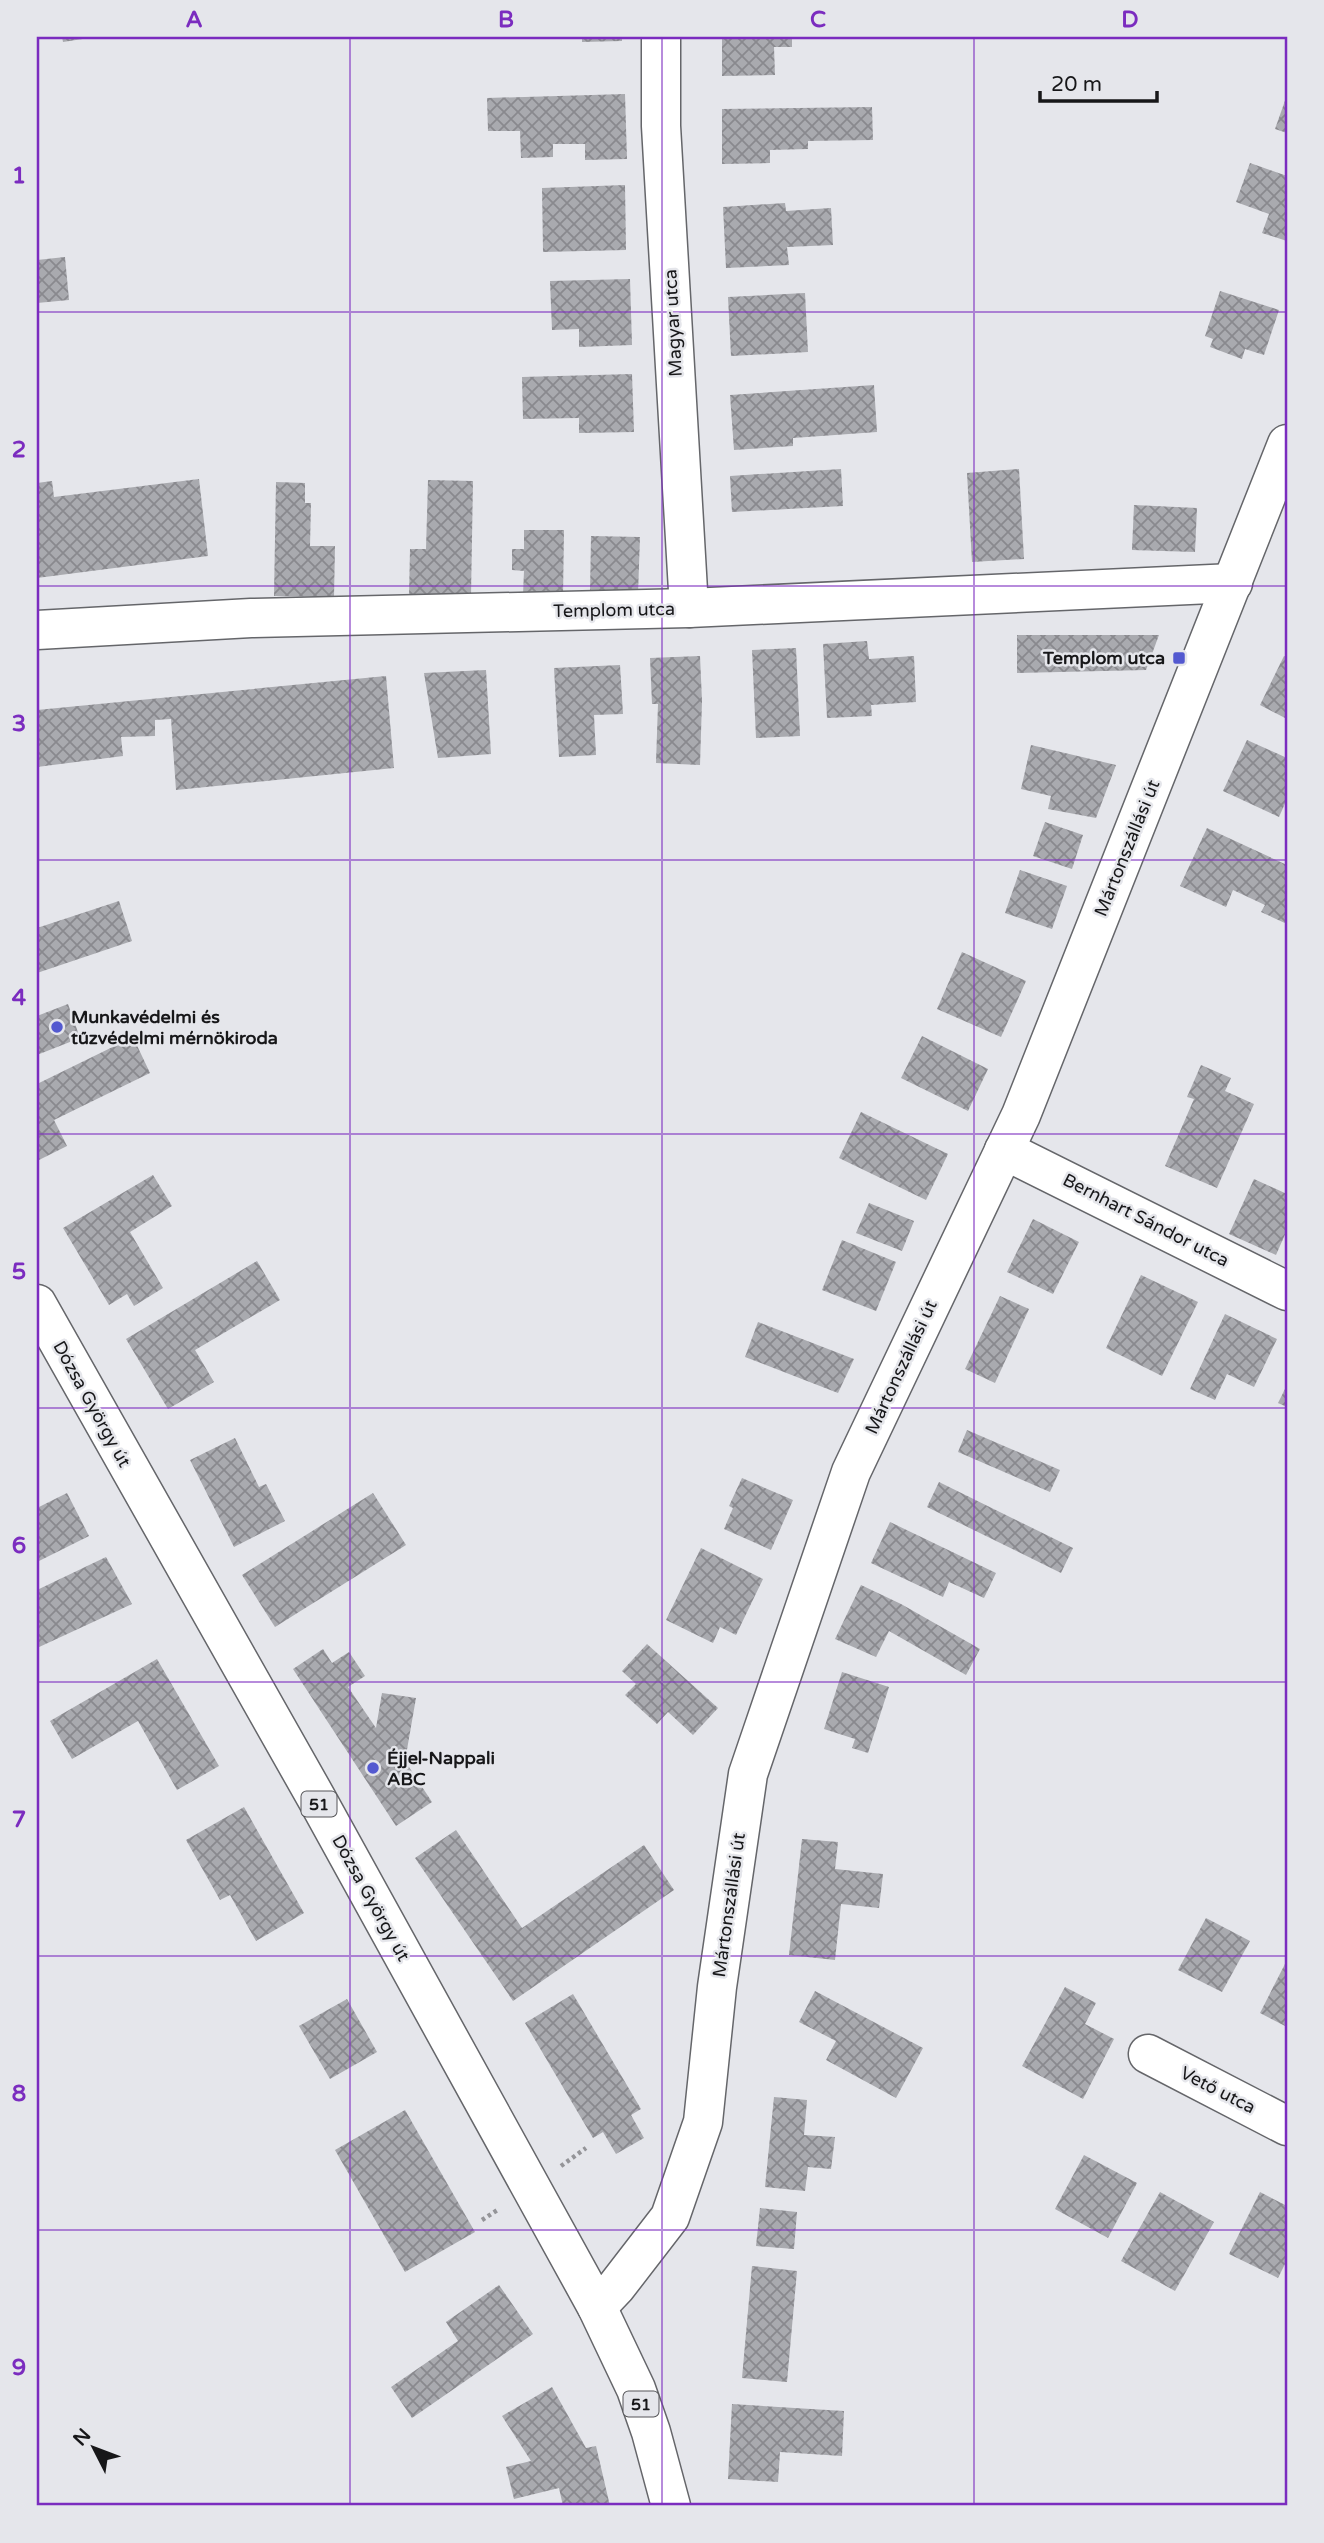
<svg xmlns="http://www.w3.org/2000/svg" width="1324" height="2543" font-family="'Varela Round',sans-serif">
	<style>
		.building { fill: url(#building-cross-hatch) }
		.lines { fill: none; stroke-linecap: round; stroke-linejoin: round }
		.street-casing { stroke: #65666a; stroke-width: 41 }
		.primary-casing { stroke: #65666a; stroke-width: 41 }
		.path { stroke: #949498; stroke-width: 4.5; stroke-dasharray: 3.5 3.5; stroke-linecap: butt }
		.street { stroke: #fff; stroke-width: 38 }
		.primary { stroke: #fff; stroke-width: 38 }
		.grid { fill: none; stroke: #7b2cbf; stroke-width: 2; stroke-opacity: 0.55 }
		.poi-dot { fill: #5359d0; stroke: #e5e6eb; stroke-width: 2.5 }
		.labels { text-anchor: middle; stroke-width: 5; stroke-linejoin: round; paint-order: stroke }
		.shield { fill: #e5e6eb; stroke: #555558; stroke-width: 2 }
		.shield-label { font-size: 16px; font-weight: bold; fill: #171719 }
		.street-label { font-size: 18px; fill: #171719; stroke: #e5e6eb }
		.poi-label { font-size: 18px; font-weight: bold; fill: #171719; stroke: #e5e6eb; text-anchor: start }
		.neatline { fill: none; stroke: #7b2cbf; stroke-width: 2.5 }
		.grid-label { font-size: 23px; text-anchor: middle; font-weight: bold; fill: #7b2cbf }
	</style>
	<defs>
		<pattern id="building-cross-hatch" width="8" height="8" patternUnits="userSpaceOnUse" patternTransform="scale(1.75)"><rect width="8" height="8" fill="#a9aaaf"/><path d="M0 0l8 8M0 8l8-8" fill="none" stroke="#89898e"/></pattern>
	</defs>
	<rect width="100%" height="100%" fill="#e5e6eb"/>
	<g class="building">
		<path d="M62,37h27v1l-26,4z"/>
		<path d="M582,37h40v4l-40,1z"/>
		<path d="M722,37h70v10h-18l1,28 -53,1z"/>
		<path d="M625,94l2,65 -42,1v-16h-32v13l-32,1 -1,-27h-32l-1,-33z"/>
		<path d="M1287,95v38l-12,-4z"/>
		<path d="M872,107l1,33 -65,1v8l-38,1v13l-48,1v-55z"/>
		<path d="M1250,163l37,13v65l-25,-8 7,-19 -33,-12z"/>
		<path d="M625,185l1,65 -83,2 -1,-64z"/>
		<path d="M785,203l1,8 45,-3 2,37 -46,2 2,18 -63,3 -3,-61z"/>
		<path d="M65,257l4,43 -32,3v-43z"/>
		<path d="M630,279l2,66 -53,2v-18l-27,1 -2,-49z"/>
		<path d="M1220,291l59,19 -15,45 -19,-6 -3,10 -32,-12 3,-8 -8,-3z"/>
		<path d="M805,293l3,59 -77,4 -3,-59z"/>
		<path d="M632,374l2,58 -55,1v-15l-56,1 -1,-42z"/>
		<path d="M874,385l3,47 -84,6v8l-59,4 -4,-55z"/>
		<path d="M841,469l2,37 -111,6 -2,-36z"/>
		<path d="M1019,469l5,90 -52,3 -5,-89z"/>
		<path d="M199,479l9,77 -171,22v-95l15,-2 2,16z"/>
		<path d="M428,480l45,1 -2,115h-62l1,-47h16z"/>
		<path d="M276,482l29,1v20h6l-1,43h25l-1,51 -60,-1z"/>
		<path d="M1134,505l63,3 -2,44 -63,-2z"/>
		<path d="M524,530h40l-1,66 -40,-1 1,-24 -12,-1v-21h12z"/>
		<path d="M591,536l49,1 -2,57 -48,-1z"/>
		<path d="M1017,635h142l-13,35 -129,3z"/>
		<path d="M867,641l2,18 45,-3 2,46 -45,3 1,11 -45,2 -4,-74z"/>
		<path d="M796,648l4,88 -44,2 -4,-88z"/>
		<path d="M700,656l2,45 -2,64 -44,-2 2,-59h-6l-2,-46z"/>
		<path d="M1284,656l3,1v62l-27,-14z"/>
		<path d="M620,665l3,49 -29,1 2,40 -37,2 -5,-89z"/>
		<path d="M486,670l5,84 -53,4 -14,-85z"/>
		<path d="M386,676l8,92 -218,22 -5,-71 -16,1v16l-34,1 2,19 -86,11v-57z"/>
		<path d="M1247,740l40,18v41l-8,18 -56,-26z"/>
		<path d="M1031,745l85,20 -20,53 -48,-9 3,-13 -30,-7z"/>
		<path d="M1045,822l38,13 -11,34 -39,-13z"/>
		<path d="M1207,828l80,37v59l-26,-12 4,-7 -32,-15 -7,17 -46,-21z"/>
		<path d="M1020,870l47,16 -15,43 -47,-16z"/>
		<path d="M119,901l13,40 -95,32v-45z"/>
		<path d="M962,952l64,29 -25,56 -64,-28z"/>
		<path d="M68,1004l12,34 -43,17v-39z"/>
		<path d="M922,1036l66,33 -20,42 -67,-33z"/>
		<path d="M133,1037l17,36 -96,47 13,26 -30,15v-77z"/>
		<path d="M1201,1065l30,13 -6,13 29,13 -37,84 -52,-22 29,-67 -7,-2z"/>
		<path d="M861,1112l87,42 -22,46 -87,-42z"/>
		<path d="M153,1175l19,31 -42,26 33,56 -29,18 -7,-12 -18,11 -46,-77z"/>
		<path d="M1254,1179l33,15v36l-11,25 -47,-21z"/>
		<path d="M869,1203l45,18 -12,30 -46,-18z"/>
		<path d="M1033,1219l46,23 -26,52 -46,-22z"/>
		<path d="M842,1240l54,22 -20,49 -54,-21z"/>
		<path d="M257,1261l23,39 -85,50 19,32 -46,27 -42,-70z"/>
		<path d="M1141,1275l57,27 -36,74 -56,-28z"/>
		<path d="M1000,1296l29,13 -34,74 -30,-14z"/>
		<path d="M1225,1314l52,25 -23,48 -27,-13 -12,26 -25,-11z"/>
		<path d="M758,1322l96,37 -16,34 -93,-36z"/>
		<path d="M1287,1385v22l-9,-4z"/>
		<path d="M967,1430l93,40 -10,22 -92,-40z"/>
		<path d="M235,1438l24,49 7,-3 19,37 -51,26 -44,-87z"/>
		<path d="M742,1478l51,22 -22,50 -47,-21 9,-21 -4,-2z"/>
		<path d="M939,1482l134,66 -12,25 -134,-66z"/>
		<path d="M67,1493l22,43 -52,26v-54z"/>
		<path d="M373,1493l33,52 -131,82 -33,-52z"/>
		<path d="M890,1522l106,51 -12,25 -35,-16 -6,15 -72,-34z"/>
		<path d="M701,1548l62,31 -27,56 -16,-8 -7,16 -47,-23z"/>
		<path d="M106,1557l26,47 -95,44v-58z"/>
		<path d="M861,1585l40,19 79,45 -14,26 -77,-44 -13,26 -41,-18z"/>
		<path d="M647,1644l71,64 -25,27 -25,-23 -11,12 -32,-29 11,-11 -14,-13z"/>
		<path d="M323,1649l9,14 17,-11 16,24 -17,11 28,41 6,-35 34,5 -11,63 27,41 -36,24 -103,-157z"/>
		<path d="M157,1659l62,107 -42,24 -39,-69 -66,38 -22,-38z"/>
		<path d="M842,1672l47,15 -21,66 -16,-5 3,-9 -31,-10z"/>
		<path d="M244,1807l60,106 -48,28 -26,-46 -10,5 -34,-60z"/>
		<path d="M456,1830l66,98 122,-83 30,45 -161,111 -98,-143z"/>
		<path d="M802,1839l36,3 -3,27 48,5 -4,34 -38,-4 -6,56 -46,-5z"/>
		<path d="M1206,1918l44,23 -28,51 -44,-22z"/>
		<path d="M1287,1960v67l-27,-14z"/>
		<path d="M1065,1987l31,16 -11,21 29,15 -31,60 -61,-33z"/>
		<path d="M815,1991l108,57 -27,50 -70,-38 10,-19 -37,-19z"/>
		<path d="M573,1994l68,115 -10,6 13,23 -28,16 -13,-22 -10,6 -68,-115z"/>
		<path d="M347,1999l30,53 -47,27 -31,-53z"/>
		<path d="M774,2097l33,3 -3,35 31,2 -4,32 -23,-2 -3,24 -40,-4z"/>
		<path d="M405,2110l70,122 -70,40 -70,-122z"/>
		<path d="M1084,2155l53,28 -29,55 -53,-29z"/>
		<path d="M1160,2192l54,30 -39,69 -54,-30z"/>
		<path d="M1260,2192l27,14v54l-9,18 -49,-24z"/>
		<path d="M760,2208l37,4 -3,37 -38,-3z"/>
		<path d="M752,2266l45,5 -10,111 -45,-4z"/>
		<path d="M499,2285l34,49 -121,84 -21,-31 67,-46 -12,-19z"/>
		<path d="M552,2387l34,61 10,-2 14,60h-47l-4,-18 -45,11 -8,-32 25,-6 -29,-45z"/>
		<path d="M732,2404l112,7 -2,45 -62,-4 -2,30 -50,-3z"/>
	</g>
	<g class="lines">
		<defs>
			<g id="street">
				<path d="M661,37v89l28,482"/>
				<path d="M37,630l214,-12 438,-10 544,-25"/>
				<path d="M1004,1150l283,141"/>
				<path d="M1148,2054l139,72"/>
				<path d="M597,2307l19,-20 54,-70 33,-95 14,-135 31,-213 103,-302 170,-357 266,-671"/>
			</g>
			<path id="primary" d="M37,1304l281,497 279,506 39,82 15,43 20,74"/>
		</defs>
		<use href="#street" class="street-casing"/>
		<use href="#primary" class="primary-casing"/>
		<g class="path">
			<path d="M561,2166l25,-18"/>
			<path d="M482,2220l17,-11"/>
		</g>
		<use href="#street" class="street"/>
		<use href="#primary" class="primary"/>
	</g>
	<path class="grid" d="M350,37v2469M662,37v2469M974,37v2469M37,312h1250M37,586h1250M37,860h1250M37,1134h1250M37,1408h1250M37,1682h1250M37,1956h1250M37,2230h1250"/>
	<g class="poi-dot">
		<rect x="1172" y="651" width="14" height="14" rx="3.5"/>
		<circle cx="57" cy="1027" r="7"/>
		<circle cx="373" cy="1768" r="7"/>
	</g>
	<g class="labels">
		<g class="shield">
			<rect x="301.5" y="1791.5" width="35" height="25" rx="5"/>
			<rect x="623.5" y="2391.5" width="35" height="25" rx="5"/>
		</g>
		<g class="shield-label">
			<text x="319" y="1810">51</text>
			<text x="641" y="2410">51</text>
		</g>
		<g class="street-label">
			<text transform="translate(673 323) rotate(-93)" y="6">Magyar utca</text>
			<text transform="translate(614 610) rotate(-1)" y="6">Templom utca</text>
			<text transform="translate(1127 848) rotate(-68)" y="6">Mártonszállási út</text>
			<text transform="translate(1146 1220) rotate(27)" y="6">Bernhart Sándor utca</text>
			<text transform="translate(901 1367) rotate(-65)" y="6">Mártonszállási út</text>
			<text transform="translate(92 1404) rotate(61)" y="6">Dózsa György út</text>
			<text transform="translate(371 1898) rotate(61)" y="6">Dózsa György út</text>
			<text transform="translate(729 1905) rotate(-82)" y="6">Mártonszállási út</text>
			<text transform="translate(1218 2090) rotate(27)" y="6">Vető utca</text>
		</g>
		<g class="poi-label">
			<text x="1165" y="664" text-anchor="end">Templom utca</text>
			<text x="71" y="1023">Munkavédelmi és<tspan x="71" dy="21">tűzvédelmi mérnökiroda</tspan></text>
			<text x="387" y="1764">Éjjel-Nappali<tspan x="387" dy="21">ABC</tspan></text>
		</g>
	</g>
	<rect width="1324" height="2543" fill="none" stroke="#e5e6eb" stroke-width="77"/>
	<g transform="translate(94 2448) rotate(312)" stroke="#e5e6eb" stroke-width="5" paint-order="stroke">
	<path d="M0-5L12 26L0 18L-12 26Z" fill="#171719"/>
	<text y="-10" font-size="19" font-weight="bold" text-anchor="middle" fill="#171719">N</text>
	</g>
	<path d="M1040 91v10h117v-10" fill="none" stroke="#171719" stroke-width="3.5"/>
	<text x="1051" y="91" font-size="21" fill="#171719" stroke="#e5e6eb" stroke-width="5" paint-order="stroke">20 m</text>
	<rect x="38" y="38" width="1248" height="2466" class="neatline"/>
	<g class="grid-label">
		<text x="194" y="27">A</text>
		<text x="506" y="27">B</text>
		<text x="818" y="27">C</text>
		<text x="1130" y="27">D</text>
		<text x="19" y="183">1</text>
		<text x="19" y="457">2</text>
		<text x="19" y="731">3</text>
		<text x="19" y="1005">4</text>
		<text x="19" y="1279">5</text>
		<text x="19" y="1553">6</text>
		<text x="19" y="1827">7</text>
		<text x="19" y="2101">8</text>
		<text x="19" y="2375">9</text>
	</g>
</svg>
